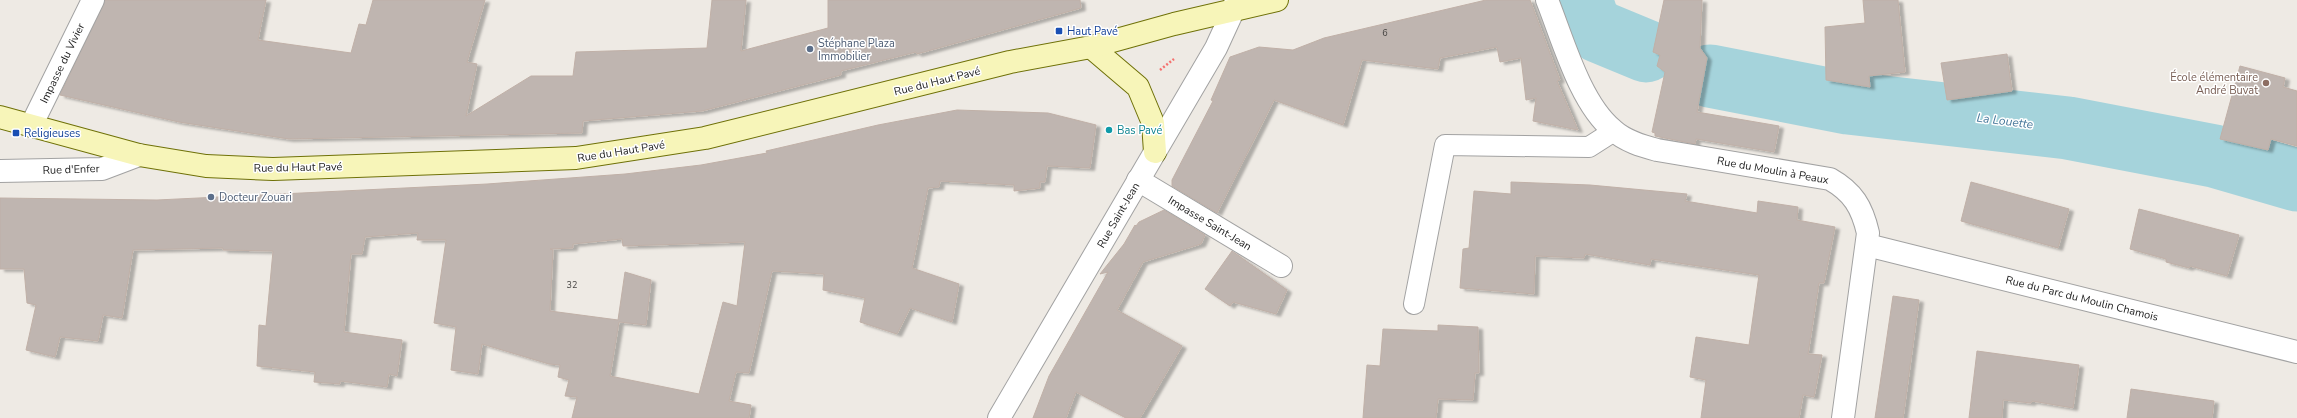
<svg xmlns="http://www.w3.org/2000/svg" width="2297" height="418" font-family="'Nunito Sans',sans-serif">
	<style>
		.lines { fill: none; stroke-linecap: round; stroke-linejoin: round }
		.river { stroke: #a5d3db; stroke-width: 63 }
		.building { fill: #bfb5b0; stroke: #c0b0a7; fill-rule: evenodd; filter: url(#shadow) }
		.service-casing { stroke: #a2a2a2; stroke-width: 22 }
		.minor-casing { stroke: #a2a2a2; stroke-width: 24 }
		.tertiary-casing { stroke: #a2a2a2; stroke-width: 24 }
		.secondary-casing { stroke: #6f7108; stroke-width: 24 }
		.path { stroke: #f5716e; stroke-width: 2.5; stroke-dasharray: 2 2; stroke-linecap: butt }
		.service { stroke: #fff; stroke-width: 20 }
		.minor { stroke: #fff; stroke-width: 22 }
		.tertiary { stroke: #fff; stroke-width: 22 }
		.secondary { stroke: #f7f5b9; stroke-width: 22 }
		.transit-dot { fill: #1a4fb4; stroke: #fff; stroke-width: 1.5 }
		.service-dot { fill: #5c6f8a; stroke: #fff; stroke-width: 1.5 }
		.education-dot { fill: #8d6e63; stroke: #fff; stroke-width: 1.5 }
		.culture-dot { fill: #0f9aa8; stroke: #fff; stroke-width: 1.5 }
		.labels { text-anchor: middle; stroke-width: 3; stroke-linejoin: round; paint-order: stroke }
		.number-label { font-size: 9px; fill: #464442 }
		.transit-label { font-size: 11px; fill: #164399; stroke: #fff; text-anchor: start }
		.service-label { font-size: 11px; fill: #4e5e75; stroke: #fff; text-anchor: start }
		.street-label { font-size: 11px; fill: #1e1e1e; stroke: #fff }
		.education-label { font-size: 11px; fill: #785e54; stroke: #fff; text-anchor: end }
		.culture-label { font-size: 11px; fill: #0d838f; stroke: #fff; text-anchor: start }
		.water-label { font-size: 12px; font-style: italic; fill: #47789b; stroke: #fff }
	</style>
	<defs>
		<filter id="shadow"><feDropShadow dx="4.5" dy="2.5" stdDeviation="1" flood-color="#0004"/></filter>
	</defs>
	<rect width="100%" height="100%" fill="#eeeae4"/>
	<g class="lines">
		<g class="river">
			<path d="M1581,0l8,23 11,9 46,19"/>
			<path d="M1710,76l138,27 220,25 146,28 83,24"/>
		</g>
	</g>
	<g class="building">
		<path d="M105,0h161l-8,40 93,13 8,-29 7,1 7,-25h112l-18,62 10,2 -11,52 65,-40h42l3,-24 131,-4 5,-48h34l-5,51 87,-23v-28h252l1,8 -164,46 -1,-2 -75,19v4l-139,36 -119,10 -1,12 -293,6 -110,-17 -119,-27z"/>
		<path d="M1486,0h44l30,80 -3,1 21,49 -45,-9 3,-23 -10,2 -5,-42 -21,4 -3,-15 -57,11 -2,11 -76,-9 -19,65 -69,-25 -57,113 -45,-27v-6l41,-79 -2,-1 19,-43 29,-10 34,3 31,-12z"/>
		<path d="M1664,0h38l-2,48 7,10 -10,54 82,14 -5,26 -78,-13 -1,5 -40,-8v-3l-3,-1 13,-60 -8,-6 3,-11 -7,-3z"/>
		<path d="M1863,0h35l7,72 -36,4 1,11 -44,-7 -1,-53 40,-4z"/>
		<path d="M2007,54l5,37 -65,9 -6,-37z"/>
		<path d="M2240,66l45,12 -2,9 14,4v55l-26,-7 -3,11 -48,-11z"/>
		<path d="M957,110l91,3 48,12 -6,43 -43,-2 -2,16h-5v6l-26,3v-6l-74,-4 -1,6 -11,1 -16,80 47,16 -7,38 -42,-14 -13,26 -37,-12 5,-24 -42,-8 1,-16 -52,-3 -23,102 -13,-1 -7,29 22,4 -2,13h-177l5,-21 -12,-1 4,-16 -11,-3 2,-12 -11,-1 -67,-20 -4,30 -27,-4 5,-43 -22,-4 12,-83h-29l1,-7 -53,4 -3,17h-11l-7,78 58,8 -5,36 -8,-2 -2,13 -47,-6v3l-26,-2 1,-10 -58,-6 2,-41 7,1 7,-75 -50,-1v-2l-90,2 -11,68 -19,-3 -5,26 -38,-4 -5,20 -29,-7 10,-45 -9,-2 -3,-34h-24v-71l157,2 330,-16 138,-10 76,-9 66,-12 -1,-2 112,-26zM622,239l1,7 122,-4 -8,64 -14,-4 -24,92 -89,-18 9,-54 27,3 5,-45 -26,-8 -7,48 -68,-9 3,-61 -3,-1 23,-1v-4z"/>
		<path d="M1511,182l79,3 97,9 -2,7 72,12 1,-12 40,6 -1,13 38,7 -11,56h-5l-11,71 14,1 -8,42 -11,-2 -4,23h-98l5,-38 -16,-3 6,-40 53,8 10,-70 -108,-16 -1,6 -65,-11 -1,4 -49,-2 -1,38 -74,-6 3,-39 6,-1 5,-57 37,3z"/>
		<path d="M1971,182l98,27 -11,39 -97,-27z"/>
		<path d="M2139,209l100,26 -12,41 -37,-10 -1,2 -23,-6v-3l-36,-10z"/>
		<path d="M1164,210l41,25 -4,9 -58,18 -26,48 65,36 -42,72h-14l-50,-26 -10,26h-33l16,-42 59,-104 -8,2 24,-30 11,-19 1,1 3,-4z"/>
		<path d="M1232,251l55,39 -11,24 -43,-12 -3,4 -25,-17z"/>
		<path d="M1893,296l26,4 -16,118h-28z"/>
		<path d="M1438,325l40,2 1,46h-4l-2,27 -35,-1 -2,19h-73l4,-53 13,1 3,-37 55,2z"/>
		<path d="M1977,351l102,14 -6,43 -41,-7 -1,2 -28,-3 -1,18h-33z"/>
		<path d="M2131,389l83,12 -2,17h-85z"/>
	</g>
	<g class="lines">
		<defs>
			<path id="service" d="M1414,304l31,-159 144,2 25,-16"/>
			<g id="minor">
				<path d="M1547,0c16,40 33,103 66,130 12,11 29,16 44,20l173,29c23,13 32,28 38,54l-25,185"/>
				<path d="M31,126l62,-126"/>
				<path d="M0,171l102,-2 37,-14"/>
				<path d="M1138,180l143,86"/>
				<path d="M1867,245l430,107"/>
			</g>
			<path id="tertiary" d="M999,418l217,-370 17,-37 3,-11"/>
			<g id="secondary">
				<path d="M1091,47l47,40 15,36 2,29"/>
				<path d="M0,117l139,38 67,11 67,3 303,-11 129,-20 305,-76 81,-15 83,-23 103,-24"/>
			</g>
		</defs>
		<use href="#service" class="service-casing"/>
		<use href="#minor" class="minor-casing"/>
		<use href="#tertiary" class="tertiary-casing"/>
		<use href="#secondary" class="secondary-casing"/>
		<path class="path" d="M1160,70l14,-11"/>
		<use href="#service" class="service"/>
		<use href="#minor" class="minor"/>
		<use href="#tertiary" class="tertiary"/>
		<use href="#secondary" class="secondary"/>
	</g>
	<g class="transit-dot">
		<rect x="1055" y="27" width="8" height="8" rx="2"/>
		<rect x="12" y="129" width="8" height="8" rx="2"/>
	</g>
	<g class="service-dot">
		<circle cx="810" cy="49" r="4"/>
		<circle cx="211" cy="197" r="4"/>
	</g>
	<circle class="education-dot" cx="2266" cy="83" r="4"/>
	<circle class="culture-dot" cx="1109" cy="130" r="4"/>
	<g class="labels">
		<g class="number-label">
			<text x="1385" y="36">6</text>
			<text x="572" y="288">32</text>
		</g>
		<g class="transit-label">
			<text x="1067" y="35">Haut Pavé</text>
			<text x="24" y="137">Religieuses</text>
		</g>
		<g class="service-label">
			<text x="818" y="47">Stéphane Plaza<tspan x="818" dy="13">Immobilier</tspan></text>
			<text x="219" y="201">Docteur Zouari</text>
		</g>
		<g class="street-label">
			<text transform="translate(62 63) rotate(-64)" y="4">Impasse du Vivier</text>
			<text transform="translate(937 81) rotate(-14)" y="4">Rue du Haut Pavé</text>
			<text transform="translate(621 151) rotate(-9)" y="4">Rue du Haut Pavé</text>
			<text transform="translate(298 167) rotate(-1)" y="4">Rue du Haut Pavé</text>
			<text transform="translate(71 169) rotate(-2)" y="4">Rue d'Enfer</text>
			<text transform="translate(1773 170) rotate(10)" y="4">Rue du Moulin à Peaux</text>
			<text transform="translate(1118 215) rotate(-60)" y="4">Rue Saint-Jean</text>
			<text transform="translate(1210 223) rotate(31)" y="4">Impasse Saint-Jean</text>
			<text transform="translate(2082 298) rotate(14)" y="4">Rue du Parc du Moulin Chamois</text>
		</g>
		<g class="education-label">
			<text x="2258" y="81">École élémentaire<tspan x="2258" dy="13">André Buvat</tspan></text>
		</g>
		<g class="culture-label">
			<text x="1117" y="134">Bas Pavé</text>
		</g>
		<g class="water-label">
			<text transform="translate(2005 121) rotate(7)" y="4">La Louette</text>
		</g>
	</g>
</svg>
